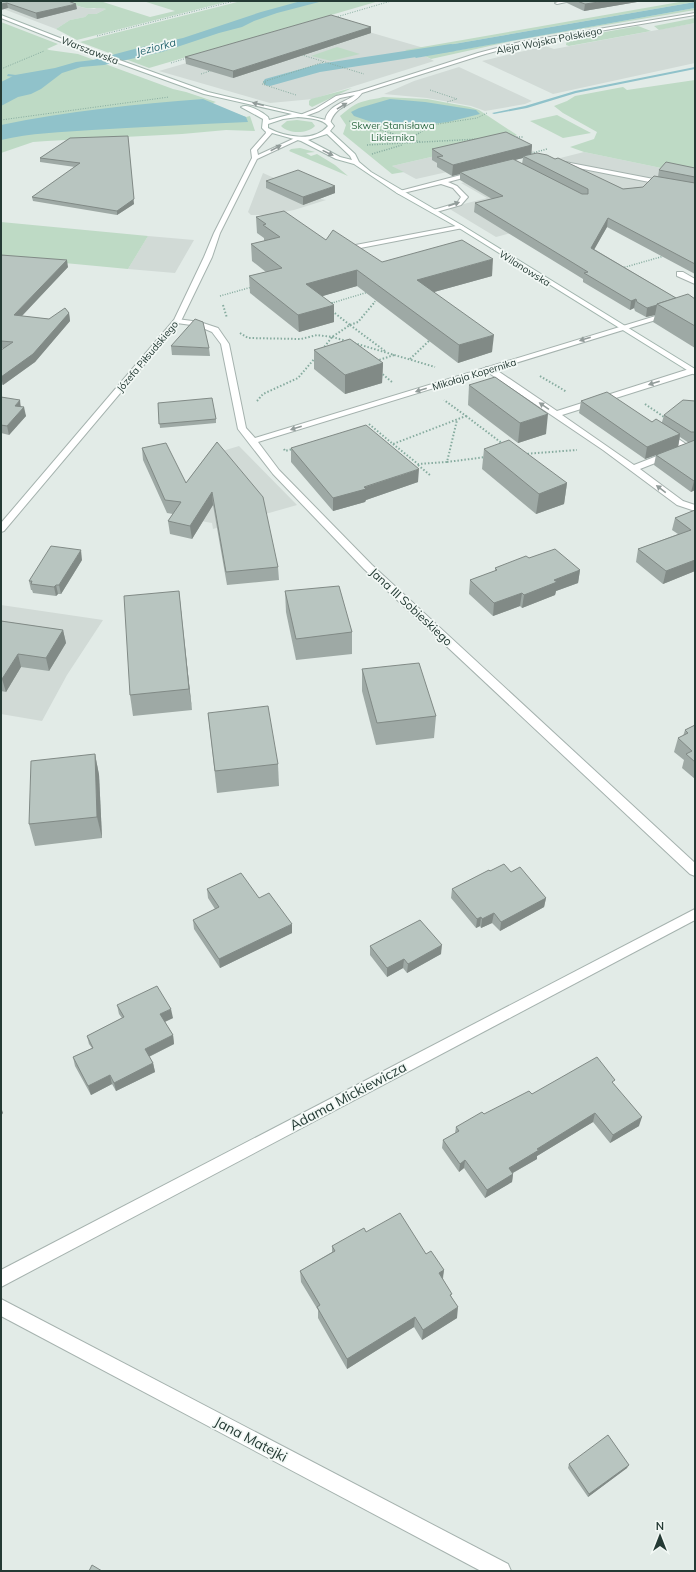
<svg xmlns="http://www.w3.org/2000/svg" width="696" height="1572" font-family="Mulish,sans-serif">
	<style>
		.built { fill: #d1dad6 }
		.green { fill: #bedac5 }
		.water { fill: #90c2ca }
		.lines { fill: none; stroke-linecap: round; stroke-linejoin: round }
		.stream { fill: #90c2ca; fill-rule: evenodd }
		.canal { fill: #90c2ca; fill-rule: evenodd }
		.service-casing { stroke: #a5b2ae; stroke-width: 2 }
		.minor-casing { stroke: #a5b2ae; stroke-width: 2 }
		.tertiary-casing { stroke: #a5b2ae; stroke-width: 2 }
		.secondary-casing { stroke: #a2b5ae; stroke-width: 2 }
		.path-far2 { stroke: #86ab9f; stroke-width: 1; stroke-dasharray: 1 1.5; stroke-linecap: butt }
		.path-far1 { stroke: #86ab9f; stroke-width: 1.5; stroke-dasharray: 1 1.5; stroke-linecap: butt }
		.path { stroke: #86ab9f; stroke-width: 2; stroke-dasharray: 1.5 2; stroke-linecap: butt }
		.service { fill: #fff; fill-rule: evenodd }
		.minor { fill: #fff; fill-rule: evenodd }
		.tertiary { fill: #fff; fill-rule: evenodd }
		.secondary { fill: #fff; fill-rule: evenodd }
		.wall { fill: #9ea9a5; fill-rule: evenodd }
		.shaded-wall { fill: #818a86 }
		.building { fill: #b8c5c0; stroke: #818a86 }
		.oneway { fill: #929c9a }
		.labels { text-anchor: middle; stroke-width: 3.5; stroke-linejoin: round; paint-order: stroke }
		.far-street-label { font-size: 10px; fill: #243a34; stroke: #f2f8f5 }
		.far-park-label { font-size: 10px; fill: #336c48; stroke: #f2f8f5 }
		.far-water-label { font-size: 11px; font-style: italic; fill: #25646f; stroke: #f2f8f5 }
		.street-label { font-size: 12px; fill: #243a34; stroke: #f2f8f5 }
		.near-street-label { font-size: 14px; fill: #243a34; stroke: #f2f8f5 }
	</style>
	<rect width="100%" height="100%" fill="#e2ebe7"/>
	<g class="built">
		<path d="M1,1h62l21,7 10,1 5,-2 7,2 -10,5h-8l-3,3 -15,3 -14,9 -55,-21z"/>
		<path d="M331,21l93,27 -19,3 11,7 9,-2 9,5 -121,38 -43,4 -111,-32z"/>
		<path d="M695,23v40l-142,31 -71,-33 63,-15 9,3z"/>
		<path d="M459,67l41,19 32,15 -7,3 -40,7 -14,-5 -44,-8 -43,-4 30,-13z"/>
		<path d="M509,139l26,13 -119,27 -24,-13z"/>
		<path d="M584,152l111,23 -148,48 -51,14 -48,-29 39,-10 -26,-15z"/>
		<path d="M263,173l58,26 5,1 -32,10 -25,5h-18l-3,-3z"/>
		<path d="M148,236l46,4 -19,33 -47,-4z"/>
		<path d="M239,446l58,59 -84,24 -1,-6 -28,-5 24,-56 -2,-6z"/>
		<path d="M1,605l102,15 -36,55 -25,46 -41,-7z"/>
	</g>
	<g class="green">
		<path d="M63,1h37l50,16 25,-6 -32,-10h87l-153,39 -21,-11 14,-9 15,-3 3,-3h8l10,-5c-7,-2 -13,0 -20,-1 -7,-1 -15,-5 -23,-7z"/>
		<path d="M241,1h138l-230,67 -69,-26z"/>
		<path d="M685,1h10v1l-287,50 -3,-2z"/>
		<path d="M695,8v2l-178,30 -86,19 -6,-3z"/>
		<path d="M695,18v5l-36,7 -5,-4z"/>
		<path d="M1,22l57,22 -11,5 2,1 29,4 95,35 13,3 30,10 -3,1 1,2 32,12 4,-1 5,15 -29,-1 -44,4 -135,7 -14,1 -32,11z"/>
		<path d="M638,26l13,5 -82,15 -3,-1 1,-6z"/>
		<path d="M337,47l23,7 -29,7 -20,-5z"/>
		<path d="M695,80v95l-111,-23 -14,-5 24,-8 3,-7 -34,-19 -9,-7 13,-5 8,-5 48,-9 4,3z"/>
		<path d="M352,88l-40,19 -3,-2v-4l2,-2z"/>
		<path d="M383,97l44,2 43,8 9,3 38,25 -8,4 -117,27 12,6 -12,2 -49,-40 3,-9 -6,-9c7,-6 15,-13 25,-15 6,-2 12,-2 18,-4z"/>
		<path d="M557,115l34,18 -28,5 -33,-17z"/>
		<path d="M297,120l15,2 3,4c-8,8 -26,8 -34,0l6,-5z"/>
		<path d="M300,148l15,4 -9,1 5,3 6,-2 18,11 13,11 -59,-25 2,-2z"/>
		<path d="M1,222l147,14 -20,33 -127,-12z"/>
	</g>
	<g class="water">
		<path d="M301,1h22l-46,12 -23,8 -12,6 -23,6 -57,19 -58,13 -23,2 -19,6 -21,16 -10,5 -13,3 -17,9v-24l14,-7 40,-7 21,-6 17,-2 49,-13 41,-9 78,-26z"/>
		<path d="M695,2v6l-279,50 -8,-6z"/>
		<path d="M203,99l43,18 2,5c-52,2 -104,5 -156,8 -30,2 -62,3 -91,10v-15c67,-14 135,-21 202,-26z"/>
		<path d="M390,99l35,3 51,8 4,4 -32,8 -24,3 -19,5 -13,-1 -38,-13 -3,-4 8,-4z"/>
	</g>
	<g class="lines">
		<g class="stream">
			<path d="M695,67v2l-119,24 -49,15 -33,6 -2,-1 33,-7 50,-15z"/>
			<path d="M8,74l16,2 2,1 -2,1 -17,-2z"/>
		</g>
		<path class="canal" d="M451,44l4,1 2,3 -2,3 -135,21 -50,14 -5,-1 -2,-3 2,-3 54,-15z"/>
		<defs>
			<g id="service">
				<path d="M560,161l135,26v4l-137,-27v-2z"/>
				<path d="M476,171l2,1v2l-30,8 9,4 11,11 -7,8 -28,8 -3,-2 27,-8 4,-6 -8,-9 -12,-4 -42,10 -3,-2z"/>
				<path d="M461,225l3,2 -1,1 -118,23 -3,-2 3,-2z"/>
				<path d="M677,272h6l12,7v5l-18,-8z"/>
				<path d="M486,367h6l65,44 132,-42h6v4l-133,42 72,50 33,-13h6l1,2 -1,2 -33,13 43,32 12,4v6l-18,-6 -74,-55 -117,-79z"/>
				<path d="M665,431l3,1 24,16 -1,2h-6l-23,-14 -1,-2 1,-2z"/>
			</g>
			<g id="minor">
				<path d="M561,1h10l-14,3 -2,-1z"/>
				<path d="M695,304v4l-437,134 21,28 93,95 323,298v13l-5,-2 -326,-305 -91,-95 -35,-45 -17,-85 -9,-12 -14,-6 -21,-3 -4,-2 4,-2 23,3 18,6 11,16 17,84 9,10z"/>
				<path d="M695,909v11l-694,367v-17z"/>
				<path d="M1,1299l507,265 3,7h-30l-480,-255z"/>
			</g>
			<g id="tertiary">
				<path d="M695,13v2l-173,29 -40,11 -120,38c-11,15 -25,10 -32,30l-5,-1c1,-16 19,-19 30,-27l-15,3 -21,13 -16,6 -3,-2 15,-6 21,-13 23,-5 119,-38 42,-11z"/>
				<path d="M265,129h4l3,4 -15,17 1,5 37,-17 5,1 -43,20 -37,74 -8,24 -31,64 -177,210 -3,1v-9l173,-203 30,-63 10,-24 38,-75 -1,-8 15,-17z"/>
			</g>
			<path id="secondary" d="M1,15l77,30 130,47 122,29 4,5 -4,5 25,23 4,8 12,10 92,54 232,143v6l-236,-147 -62,-35 -43,-29 -18,-5 -35,-18 -36,-10 -3,-3 1,-9 -22,-12c7,-4 21,5 27,10l1,3 23,-6 -88,-20 -130,-47 -73,-29zM298,117c9,1 24,1 30,9 -14,17 -43,11 -60,2v-4l15,-5zM327,134l23,22 2,4 -12,-3 -32,-17z"/>
		</defs>
		<use href="#service" class="service-casing"/>
		<use href="#minor" class="minor-casing"/>
		<use href="#tertiary" class="tertiary-casing"/>
		<use href="#secondary" class="secondary-casing"/>
		<g class="path-far2">
			<path d="M333,18l58,-17"/>
			<path d="M97,36l137,-35"/>
			<path d="M299,54l65,20"/>
			<path d="M171,63l16,-5"/>
			<path d="M1,69l43,-18"/>
			<path d="M201,74l12,-4"/>
			<path d="M430,90l27,9 -10,3"/>
			<path d="M296,95l-34,-11 4,-1 -3,-1 61,-20"/>
			<path d="M1,120l168,-23"/>
			<path d="M349,121l45,13"/>
			<path d="M418,134l14,-9 45,-7 10,-5"/>
		</g>
		<g class="path-far1">
			<path d="M390,133l20,6 -4,4"/>
			<path d="M419,133l-9,6 11,3"/>
			<path d="M514,137h10"/>
			<path d="M367,145l112,-6"/>
			<path d="M372,154l30,-9"/>
			<path d="M529,154l18,-5"/>
			<path d="M622,268l42,-12"/>
			<path d="M220,296l32,-9"/>
			<path d="M329,304l39,-12"/>
			<path d="M373,304l4,-5"/>
		</g>
		<g class="path">
			<path d="M328,304l5,-1"/>
			<path d="M223,305l4,13"/>
			<path d="M332,311l18,14 -18,12"/>
			<path d="M350,325l8,-3 16,-19"/>
			<path d="M350,325l35,26"/>
			<path d="M240,333l8,5 53,1 16,-4 15,2 -10,13"/>
			<path d="M332,337l15,4"/>
			<path d="M354,343l81,24"/>
			<path d="M410,359l21,-20"/>
			<path d="M376,361l18,-6"/>
			<path d="M380,372l12,10"/>
			<path d="M540,376l27,16"/>
			<path d="M257,401l6,-7 35,-16 17,-20"/>
			<path d="M645,404l19,13"/>
			<path d="M466,416l37,28"/>
			<path d="M369,424l24,20 73,-28 -22,-16"/>
			<path d="M393,444l25,20 29,-2 10,-42"/>
			<path d="M284,449l1,2 8,-2"/>
			<path d="M524,454l53,-4"/>
			<path d="M447,462l39,-5"/>
			<path d="M418,465l13,11"/>
		</g>
		<use href="#service" class="service"/>
		<use href="#minor" class="minor"/>
		<use href="#tertiary" class="tertiary"/>
		<use href="#secondary" class="secondary"/>
	</g>
	<g class="wall">
		<path d="M1,1l76,8 -40,10 -29,-11z"/>
		<path d="M567,1h76l-59,10 -17,-8z"/>
		<path d="M371,27v6l-138,45 -47,-14 -1,-7z"/>
		<path d="M70,138l64,66 -17,11 -84,-14 -1,-4 43,-30 -35,-5v-4z"/>
		<path d="M532,145l-1,10 24,4 68,30 20,-2 15,-10 1,-7 36,-2v106l-88,-47 -13,22 82,49 19,1v49l-42,-26 2,-7 -9,2 -11,-6 -1,-3 -4,2 -47,-28v-3l-109,-67 1,-9 17,-4 -32,-19v-6l-8,2 -15,-9v-4l-5,-3v-11zM523,158l-1,6 -8,-4z"/>
		<path d="M266,181l69,12 -32,12 -37,-17z"/>
		<path d="M256,217l70,23 56,22 110,14 -58,16 58,60 -34,11 -101,-77 -35,10 12,26 -35,10 -49,-39 -1,-17 17,-4 -14,-11 -1,-17 13,-3v-3l-7,-5z"/>
		<path d="M1,255l67,12 -46,49 27,3 20,-6 1,8 -35,41 -32,23 -2,-1v-34l3,-2h-3z"/>
		<path d="M171,346l38,2 1,8 -38,-1z"/>
		<path d="M314,350l69,13 -1,20 -37,11 -31,-25z"/>
		<path d="M469,385l77,49 -28,9 -50,-38z"/>
		<path d="M1,397l20,9 5,10 -17,19 -8,-2z"/>
		<path d="M581,401l71,21h10l2,-7 31,-14v89l-4,2 -37,-27 2,-10 -11,4 -66,-46zM680,437l9,6 -11,4z"/>
		<path d="M158,403l58,16v4l-56,5z"/>
		<path d="M217,442l61,125 1,13 -52,5 -14,-80 -21,34 -22,-5 -2,-13 5,-7 -6,-1 -24,-53 -1,-12 44,35z"/>
		<path d="M291,448l127,34 -52,18 -1,2 -32,9 -42,-49z"/>
		<path d="M484,449l83,34 -3,21 -28,10 -54,-45z"/>
		<path d="M695,510v61l-32,13 -27,-22 2,-13 40,-15 -6,-4 3,-12z"/>
		<path d="M529,558l51,12 -2,13 -22,8 -1,4 -33,13 -2,-2 -27,10 -24,-22 1,-14 25,-9v-3z"/>
		<path d="M82,560l-21,34h-3l-2,2 -23,-3 -1,-3h-1l-2,-9z"/>
		<path d="M179,591l13,119 -59,6 -3,-21z"/>
		<path d="M285,591l67,41v22l-56,6 -10,-48z"/>
		<path d="M1,621l62,9 3,13 -17,28 -28,-4 -15,25 -5,-1z"/>
		<path d="M362,669l74,47 -2,22 -58,7 -14,-54z"/>
		<path d="M208,713l70,51 1,22 -62,7z"/>
		<path d="M695,725v54l-13,-11 2,-8 -10,-8 4,-14 5,-2 2,-6z"/>
		<path d="M95,754l4,21 3,63 -67,8 -6,-22z"/>
		<path d="M490,871l21,1 35,26 -2,9 -44,24 -8,-8 -11,5 -1,-2 -4,2 -25,-30 1,-9z"/>
		<path d="M207,889l52,9 33,35 -72,35 -26,-39 -1,-9 22,-11 -7,-11z"/>
		<path d="M370,946l71,8 -34,19 -4,-5 -16,9 -17,-22z"/>
		<path d="M117,1005l56,13 -8,4 8,13 1,9 -25,13 4,6 2,9 -39,19 -4,-7 -21,11 -16,-29 -2,-9 19,-9 -3,-4 -2,-8 35,-18 -3,-4z"/>
		<path d="M614,1084l25,42 -29,17 -17,-21 -56,34v3l-24,14v1l-1,8 -27,16 -21,-30 -5,4 -17,-24 1,-8 12,-7 1,-6 76,-33z"/>
		<path d="M366,1232l60,22 18,16 -1,9 9,19 5,20 -35,22 -8,-13 -67,42 -29,-51v-8l-17,-28 -1,-11 32,-19v-6z"/>
		<path d="M569,1464l58,4 -39,29 -20,-29z"/>
	</g>
	<g class="shaded-wall">
		<path d="M606,1h37l-59,10 1,-7z"/>
		<path d="M7,3l1,5 -7,2v-6z"/>
		<path d="M76,4l1,5 -40,10 -1,-6z"/>
		<path d="M371,27v6l-138,45v-7z"/>
		<path d="M128,140l6,64 -17,11v-4z"/>
		<path d="M532,145l-1,11h-8v2l-60,15 -3,-1v2l-8,2 1,-11z"/>
		<path d="M335,186v7l-32,12v-8z"/>
		<path d="M608,218l-1,9 -17,30 1,-9z"/>
		<path d="M493,259l-1,17 -76,21 1,-17z"/>
		<path d="M67,260l1,7 -52,55 -2,-7z"/>
		<path d="M357,270v16l-51,15v-17z"/>
		<path d="M636,299l-2,9 -4,2 1,-9z"/>
		<path d="M334,305v17l-35,10 -1,-17z"/>
		<path d="M657,305l-2,10 -9,2 1,-9z"/>
		<path d="M69,313l1,8 -35,41 -32,23 -2,-8z"/>
		<path d="M494,335l-2,17 -34,11 1,-18z"/>
		<path d="M383,363l-1,20 -37,11v-19z"/>
		<path d="M20,400l1,9 -6,-3z"/>
		<path d="M24,407l2,9 -17,19 -2,-9z"/>
		<path d="M548,414l-2,20 -28,9 2,-20z"/>
		<path d="M680,434l-2,13 -33,12 2,-12z"/>
		<path d="M419,469l-1,13 -52,18 -1,2 -32,9v-13z"/>
		<path d="M695,480v10l-4,2 3,-11z"/>
		<path d="M567,483l-3,21 -28,10 3,-20z"/>
		<path d="M212,492l1,13 -21,34 -2,-13z"/>
		<path d="M81,550l1,10 -21,34 -2,-9z"/>
		<path d="M695,560v11l-32,13 3,-13z"/>
		<path d="M580,570l-2,13 -22,8 -1,4 -33,13 2,-13 30,-15z"/>
		<path d="M56,585l2,9 -2,2 -2,-9z"/>
		<path d="M179,591l2,21 11,98 -3,-21z"/>
		<path d="M522,593l-2,13 -27,10 1,-13z"/>
		<path d="M63,630l3,13 -17,28 -3,-13z"/>
		<path d="M18,654l3,13 -15,25 -4,-13z"/>
		<path d="M95,754l4,21 3,63 -5,-21z"/>
		<path d="M546,898l-2,9 -44,24 1,-9z"/>
		<path d="M494,913l-2,10 -11,5 1,-9z"/>
		<path d="M481,917l-1,9 -4,2 1,-9z"/>
		<path d="M292,924v9l-72,35 -1,-9z"/>
		<path d="M442,945l-1,9 -34,19 1,-9z"/>
		<path d="M404,959l-1,9 -16,9v-9z"/>
		<path d="M171,1009l2,9 -11,5 -2,-9z"/>
		<path d="M173,1035l1,9 -28,14 -1,-9z"/>
		<path d="M153,1063l2,9 -39,19 -2,-8z"/>
		<path d="M110,1075l2,9 -21,11 -3,-9z"/>
		<path d="M1,1107l2,6 -2,3z"/>
		<path d="M595,1113l-2,9 -56,34v3l-30,17 2,-8 28,-19z"/>
		<path d="M642,1117l-3,9 -29,17 3,-8z"/>
		<path d="M465,1160l-1,8 -5,4 1,-8z"/>
		<path d="M513,1174l-1,8 -27,16 2,-8z"/>
		<path d="M444,1270l-2,11 -3,-8z"/>
		<path d="M458,1307l-1,11 -35,22 1,-10z"/>
		<path d="M415,1317l-1,10 -67,42v-10z"/>
		<path d="M629,1465l-2,3 -39,29 1,-3z"/>
	</g>
	<g class="building">
		<path d="M1,1h67l8,3 -40,9 -29,-10 -6,1z"/>
		<path d="M577,1h29l-21,3z"/>
		<path d="M331,15l40,12 -138,44 -48,-14z"/>
		<path d="M506,132l26,13 -79,20 -16,-8 6,-1 -11,-7z"/>
		<path d="M128,136l6,63 -17,12 -85,-14 48,-34 -40,-5 30,-20z"/>
		<path d="M537,153l10,2 8,4 3,-1 65,31 20,-2 11,-11 41,7v81l-87,-46 -17,30 85,50 -19,6v1l-10,3 -10,-6 -1,-3 -5,2 -47,-28 4,-1 -113,-69 28,-7 -43,-24 53,-13 69,35h6v-5l-65,-33z"/>
		<path d="M666,162l29,6v9l-36,-7z"/>
		<path d="M298,170l37,16 -32,11 -37,-16z"/>
		<path d="M284,211l42,29 7,-10 49,32 80,-22 31,19 -76,21 77,55 -35,10 -102,-75 -51,14 28,21 -36,10 -49,-39 33,-8 -31,-24 29,-7 -17,-12 3,-1 -10,-7z"/>
		<path d="M1,255l66,5 -53,55 35,4 16,-11 4,5 -36,41 -32,23v-27l12,-8 -12,-1z"/>
		<path d="M688,294l7,5v27l-38,-22z"/>
		<path d="M195,319l8,3 6,26 -38,-2z"/>
		<path d="M350,339l33,24 -38,12 -31,-25z"/>
		<path d="M495,377l53,37 -28,9 -51,-38z"/>
		<path d="M607,392l45,30 4,-3 24,15 -33,13 -66,-46z"/>
		<path d="M1,397l19,3 -5,6 9,1 -17,19 -6,-1z"/>
		<path d="M212,398l4,21 -57,5 -1,-21z"/>
		<path d="M683,400l12,1v31h-4l-27,-17z"/>
		<path d="M366,425l53,44 -55,18 2,2 -33,9 -42,-50z"/>
		<path d="M509,440l58,43 -28,11 -55,-45z"/>
		<path d="M695,440v40l-1,1 -38,-26z"/>
		<path d="M217,442l46,55 15,70 -52,5 -14,-80 -22,34 -22,-5 13,-19 -16,-2 -23,-52 24,-5 20,40z"/>
		<path d="M695,510v50l-29,11 -28,-22 53,-19 -16,-12z"/>
		<path d="M51,546l30,4 -22,35h-3l-2,2 -23,-3 1,-3h-3z"/>
		<path d="M555,549l25,21 -26,10 3,2 -33,13 -2,-2 -28,10 -24,-23 27,-10 -2,-2 31,-12 3,2z"/>
		<path d="M339,586l13,46 -56,7 -11,-48z"/>
		<path d="M179,591l10,98 -59,6 -6,-99z"/>
		<path d="M1,621l62,9 -17,28 -28,-4 -16,25h-1z"/>
		<path d="M419,663l17,53 -59,7 -15,-54z"/>
		<path d="M268,706l10,58 -63,7 -7,-58z"/>
		<path d="M695,725v37l-9,-8 6,-3 -14,-13 10,-5 -3,-3z"/>
		<path d="M95,754l2,63 -68,7 2,-63z"/>
		<path d="M504,864l7,8 9,-5 26,31 -45,24 -7,-9 -12,6 -1,-2 -4,2 -25,-30 37,-19 1,1z"/>
		<path d="M241,873l18,25 10,-5 23,31 -73,35 -26,-39 26,-13 -12,-18z"/>
		<path d="M420,920l22,25 -34,19 -4,-5 -17,9 -17,-22z"/>
		<path d="M157,986l14,23 -11,5 13,21 -28,14 8,14 -39,20 -4,-8 -22,11 -15,-29 20,-9 -6,-12 37,-19 -7,-12z"/>
		<path d="M597,1057l18,23 -3,2 30,35 -29,18 -18,-22 -58,36 2,1 -30,18 4,6 -26,16 -22,-30 -5,4 -17,-24 16,-9 -3,-4 26,-15 2,2 45,-23 3,3z"/>
		<path d="M400,1213l26,41 5,-3 13,19 -5,3 13,21 -2,1 8,12 -35,23 -8,-13 -68,42 -30,-52 3,-2 -20,-34 35,-20 -3,-5 32,-18 2,4z"/>
		<path d="M608,1435l21,30 -40,29 -20,-30z"/>
		<path d="M92,1565l10,6h-13z"/>
	</g>
	<defs><path id="oneway-solid" d="M-6-.8H1V-3.2L6.5 0L1 3.2V.8H-6Z"/></defs>
	<g class="oneway">
		<use href="#oneway-solid" transform="translate(258 104) rotate(-166)"/>
		<use href="#oneway-solid" transform="translate(342 106) rotate(-31)"/>
		<use href="#oneway-solid" transform="translate(276 148) rotate(-27)"/>
		<use href="#oneway-solid" transform="translate(328 153) rotate(26)"/>
		<use href="#oneway-solid" transform="translate(454 204) rotate(-19)"/>
		<use href="#oneway-solid" transform="translate(585 339) rotate(163)"/>
		<use href="#oneway-solid" transform="translate(654 383) rotate(162)"/>
		<use href="#oneway-solid" transform="translate(421 390) rotate(163)"/>
		<use href="#oneway-solid" transform="translate(544 406) rotate(-146)"/>
		<use href="#oneway-solid" transform="translate(296 428) rotate(163)"/>
		<use href="#oneway-solid" transform="translate(661 489) rotate(-143)"/>
	</g>
	<g class="labels">
		<g class="far-street-label">
			<text transform="translate(549 40) rotate(-11)" y="4">Aleja Wojska Polskiego</text>
			<text transform="translate(90 50) rotate(21)" y="4">Warszawska</text>
			<text transform="translate(525 268) rotate(32)" y="4">Wilanowska</text>
			<text transform="translate(147 356) rotate(-50)" y="4">Józefa Piłsudskiego</text>
			<text transform="translate(474 374) rotate(-17)" y="4">Mikołaja Kopernika</text>
		</g>
		<g class="far-park-label">
			<text x="393" y="129">Skwer Stanisława<tspan x="393" dy="12">Likiernika</tspan></text>
		</g>
		<g class="far-water-label">
			<text transform="translate(156 47) rotate(-15)" y="4">Jeziorka</text>
		</g>
		<g class="street-label">
			<text transform="translate(411 607) rotate(43)" y="4">Jana III Sobieskiego</text>
		</g>
		<g class="near-street-label">
			<text transform="translate(348 1096) rotate(-28)" y="5">Adama Mickiewicza</text>
			<text transform="translate(251 1439) rotate(28)" y="5">Jana Matejki</text>
		</g>
	</g>
	<rect width="696" height="1572" fill="none" stroke="#243a34" stroke-width="4"/>
	<g transform="translate(660 1536)" stroke="#f2f8f5" stroke-width="3" paint-order="stroke">
	<path d="M0-3L7 15L0 10L-7 15Z" fill="#243a34"/>
	<text y="-6" font-size="11" font-weight="bold" text-anchor="middle" fill="#243a34">N</text>
	</g>
</svg>
